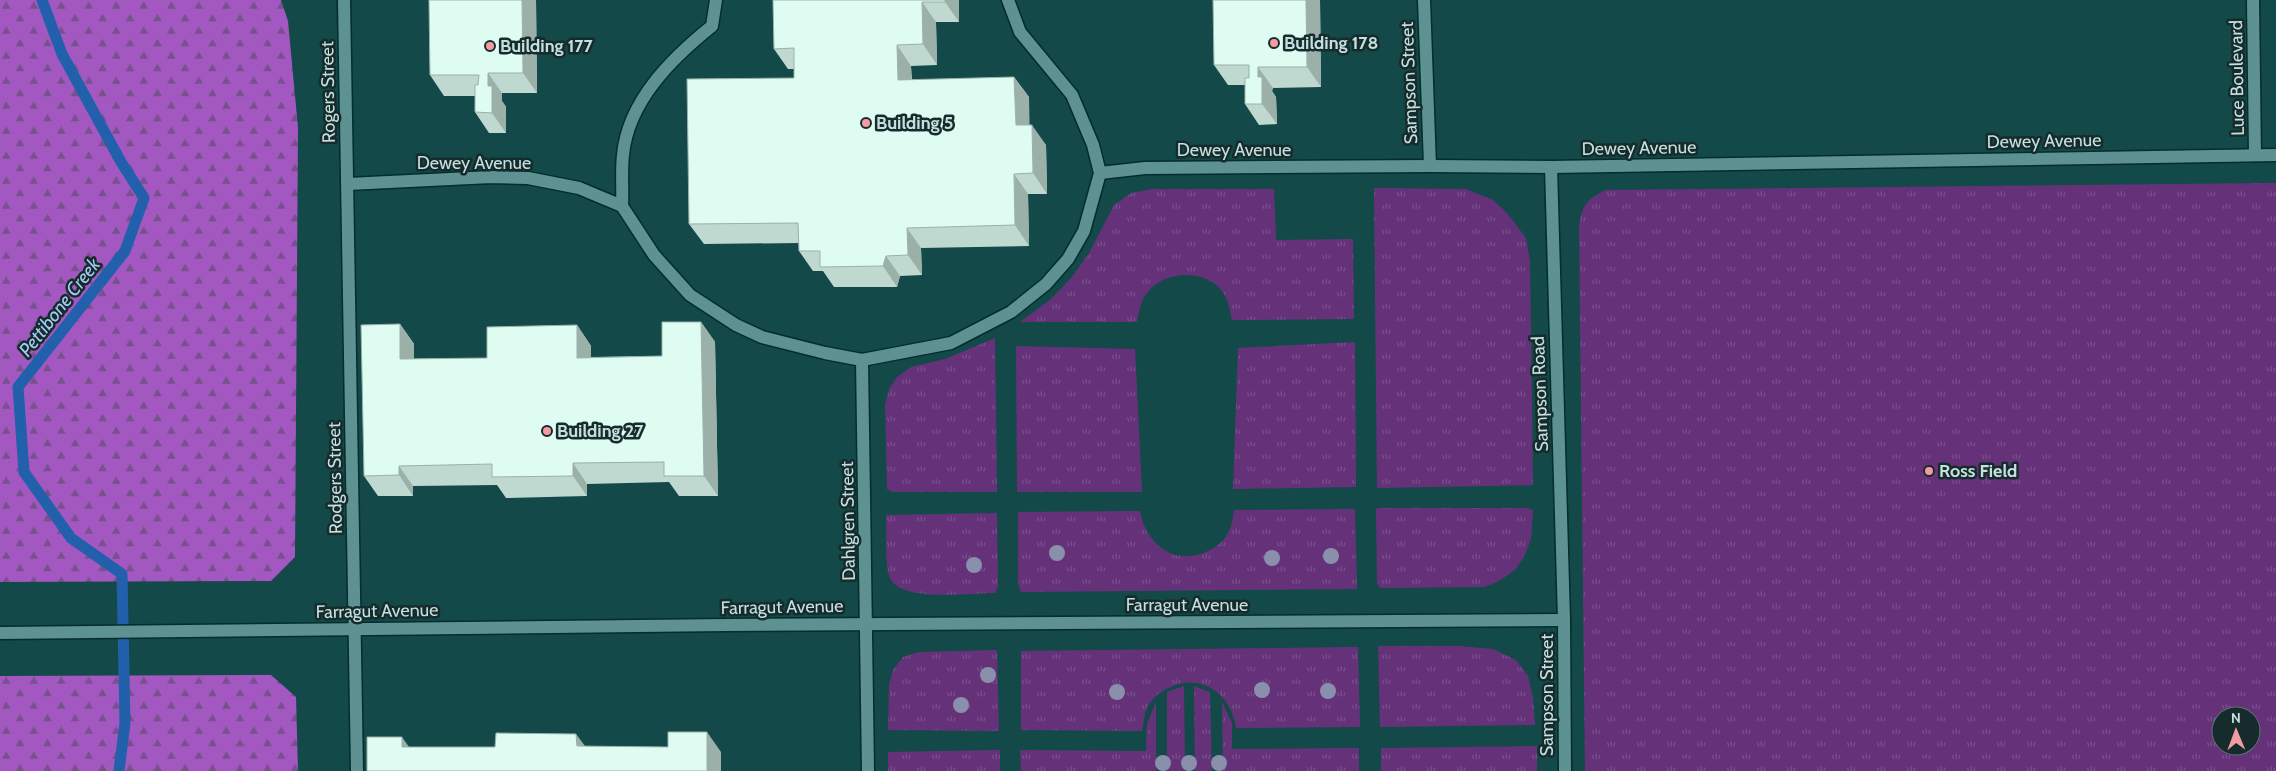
<svg xmlns="http://www.w3.org/2000/svg" width="2276" height="771" font-family="Cabin,sans-serif">
	<style>
		.grass { fill: url(#grass-tufts); fill-rule: evenodd }
		.forest { fill: url(#forest-firs) }
		.lines { fill: none; stroke-linecap: round; stroke-linejoin: round }
		.stream { stroke: #2260ab; stroke-width: 11 }
		.street-casing { stroke: #032d2e; stroke-width: 15 }
		.street { stroke: #5e9191; stroke-width: 12 }
		.tree { fill: #8a8fac }
		.wall { fill: #bfd9d0 }
		.shaded-wall { fill: #9bb0a9 }
		.building { fill: #defcf2; stroke: #9bb0a9 }
		.poi-dot { fill: #f49aa1; stroke: #162b2b; stroke-width: 2 }
		.labels { text-anchor: middle; stroke-width: 5; stroke-linejoin: round; paint-order: stroke }
		.poi-label { font-size: 18px; font-weight: bold; fill: #c5dfde; stroke: #162b2b; text-anchor: start }
		.street-label { font-size: 18px; fill: #c5dfde; stroke: #162b2b }
		.water-label { font-size: 19px; font-style: italic; fill: #a5cbfb; stroke: #162b2b }
	</style>
	<defs>
		<pattern id="grass-tufts" width="24" height="20" patternUnits="userSpaceOnUse" patternTransform="scale(1.25)"><rect width="24" height="20" fill="#65327a"/><path d="M3 7l-1-3M5 7V3M7 7l1-3M15 17l-1-3M17 17v-4M19 17l1-3" fill="none" stroke="#7a4f8c"/></pattern>
		<pattern id="forest-firs" width="22" height="20" patternUnits="userSpaceOnUse" patternTransform="scale(1.25)"><rect width="22" height="20" fill="#a258c0"/><path d="M5 1l3.5 6h-7zM16 11l3.5 6h-7z" fill="#79508e"/></pattern>
	</defs>
	<rect width="100%" height="100%" fill="#134949"/>
	<g class="grass">
		<path d="M2276,183v588h-691l-6,-545c3,-21 8,-27 27,-36zM2221,716h30v30h-30z"/>
		<path d="M1374,188l92,1 27,11 14,13 19,25 4,23 3,224 -156,3z"/>
		<path d="M1152,189h122l2,51 77,-1 1,80 -122,1c-2,-9 -3,-18 -8,-26 -16,-26 -60,-24 -77,-1 -7,9 -8,19 -10,29h-117l30,-22 22,-23 17,-24 25,-48 17,-12z"/>
		<path d="M995,338l2,154h-104l-6,-3 -2,-84 4,-16 8,-12 14,-10 34,-8z"/>
		<path d="M1355,342l1,145 -123,2 5,-141z"/>
		<path d="M1016,346l119,3 7,143h-125z"/>
		<path d="M1376,508h151l6,2 -2,29 -7,18 -9,13 -16,11 -15,6 -104,1 -3,-5z"/>
		<path d="M1355,509l2,80 -336,3 -3,-9v-71l122,-1c6,34 35,56 68,40 8,-4 16,-10 20,-18 4,-7 5,-16 6,-23z"/>
		<path d="M997,513l1,73 -3,7c-23,0 -91,9 -104,-13 -7,-13 -4,-49 -5,-65z"/>
		<path d="M1378,646h80l35,3 23,11 12,16 5,22 2,27 -155,2z"/>
		<path d="M1358,647l2,80 -124,1c-5,-36 -37,-57 -70,-39 -8,4 -15,11 -19,19 -3,7 -3,15 -5,23l-121,-1v-79z"/>
		<path d="M997,650l2,81 -111,-1 1,-45 4,-15 10,-13 16,-5z"/>
		<path d="M1184,686l1,85h-18v-79z"/>
		<path d="M1194,686l16,6 2,79h-17z"/>
		<path d="M1156,702v69h-135l-1,-21 126,1 1,-27z"/>
		<path d="M1222,702l10,21v26l127,-1v23h-136z"/>
		<path d="M1537,746v25h-156v-23z"/>
		<path d="M1000,750v21h-112v-19z"/>
	</g>
	<g class="forest">
		<path d="M0,0h281l7,21 10,107 -3,429 -24,24 -271,1z"/>
		<path d="M271,675l25,22 2,74h-298v-95z"/>
	</g>
	<g class="lines">
		<path class="stream" d="M42,0l20,54 59,108 23,36 -19,53 -107,136 6,85 47,66 51,36 3,149 -6,48"/>
		<defs>
			<g id="street">
				<path d="M344,0l13,771"/>
				<path d="M1424,0l6,166"/>
				<path d="M2253,0l2,155"/>
				<path d="M1551,167l13,453 1,151"/>
				<path d="M1100,173l45,-5 285,-2 121,1 725,-12"/>
				<path d="M348,184l143,-7 37,1 51,10 43,18 32,49 36,40 46,30 26,12 63,16 37,7 89,-17 60,-31 35,-28 22,-25 16,-28 16,-58 -7,-28 -21,-50 -52,-63 -12,-32"/>
				<path d="M622,206c1,-17 -1,-34 1,-51 5,-54 49,-97 89,-129l4,-26"/>
				<path d="M862,360l6,411"/>
				<path d="M0,633l726,-8 838,-5"/>
			</g>
		</defs>
		<use href="#street" class="street-casing"/>
		<use href="#street" class="street"/>
	</g>
	<g class="tree">
		<circle cx="1057" cy="553" r="8"/>
		<circle cx="1331" cy="556" r="8"/>
		<circle cx="1272" cy="558" r="8"/>
		<circle cx="974" cy="565" r="8"/>
		<circle cx="988" cy="675" r="8"/>
		<circle cx="1262" cy="690" r="8"/>
		<circle cx="1328" cy="691" r="8"/>
		<circle cx="1117" cy="692" r="8"/>
		<circle cx="961" cy="705" r="8"/>
		<circle cx="1163" cy="763" r="8"/>
		<circle cx="1189" cy="763" r="8"/>
		<circle cx="1219" cy="763" r="8"/>
	</g>
	<g class="wall">
		<path d="M429,0h107l1,93h-35v8l4,6v26h-17l-14,-21v-16h-31l-14,-21z"/>
		<path d="M773,0h186v22h-23l1,43 -26,1 1,14 102,-3 15,20v28l17,20 1,49h-19l1,52 -108,2 1,27 -22,1 -3,11h-63l-11,-16h-10l-14,-20v-8l-95,1 -15,-20 105,-146v-9h-6l-14,-20z"/>
		<path d="M1320,0l1,87 -48,1 -1,3 4,6 1,27 -18,1 -14,-21v-19h-17l-14,-20z"/>
		<path d="M701,322l14,20 3,154h-39l-10,-14 -82,2v12l-81,2 -9,-13 -84,1v10h-35l-14,-20 36,-152 14,20v15l73,-1 90,-33 14,21v11l71,-1z"/>
	</g>
	<g class="shaded-wall">
		<path d="M522,0h14l1,93 -14,-20z"/>
		<path d="M945,0h14v22l-14,-20z"/>
		<path d="M1306,0h14l1,87 -14,-20z"/>
		<path d="M922,2l14,20 1,43 -14,-21z"/>
		<path d="M897,45l14,21 1,35 -14,-21z"/>
		<path d="M1258,67l15,21 -1,3 4,6 1,27 -15,-20 -4,-27z"/>
		<path d="M488,73l14,20v8l4,6v26l-14,-20 -4,-27z"/>
		<path d="M1014,77l15,20 1,49 -14,-21z"/>
		<path d="M1032,125l14,20 1,49 -14,-21z"/>
		<path d="M1014,174l14,20 1,52 -14,-21z"/>
		<path d="M907,228l14,20 1,27 -14,-20z"/>
		<path d="M886,256l14,20 -3,11 -14,-21z"/>
		<path d="M701,322l14,20 3,154 -14,-20z"/>
		<path d="M400,324l14,20v35l-14,-20z"/>
		<path d="M577,325l14,21v32l-14,-20z"/>
		<path d="M573,463l14,21v12l-14,-20z"/>
		<path d="M399,466l14,20v10l-14,-21z"/>
		<path d="M707,732l14,20v19h-14z"/>
		<path d="M576,734l15,20 -14,-8z"/>
		<path d="M402,737l14,20 -14,-10z"/>
	</g>
	<g class="building">
		<path d="M429,0h93l1,73h-35v13h4v27l-17,-1v-27h3l1,-10h-49z"/>
		<path d="M773,0h172v2h-23l1,42 -26,1 1,35 116,-3 2,48h16l1,48 -19,1 1,51 -108,3 1,27 -22,1 -3,10 -63,1v-16h-21l-1,-28 -109,1 -2,-145 107,-1v-30l-20,1z"/>
		<path d="M1213,0h93l1,67h-49v10h4v27h-17v-26h4v-13h-35z"/>
		<path d="M662,322h39l3,154h-40v-14l-91,1v13l-81,1v-13l-93,2v9l-35,1 -3,-151 39,-1v35l87,-1v-31l90,-2v33l85,-2z"/>
		<path d="M668,732h39v39h-340v-34h35v10h93l1,-14 80,1 1,12 91,1z"/>
	</g>
	<g class="poi-dot">
		<circle cx="1274" cy="43" r="5"/>
		<circle cx="490" cy="46" r="5"/>
		<circle cx="866" cy="123" r="5"/>
		<circle cx="547" cy="431" r="5"/>
		<circle cx="1929" cy="471" r="5"/>
	</g>
	<g class="labels">
		<g class="poi-label">
			<text x="1284" y="49">Building 178</text>
			<text x="500" y="52">Building 177</text>
			<text x="876" y="129">Building 5</text>
			<text x="557" y="437">Building 27</text>
			<text x="1939" y="477">Ross Field</text>
		</g>
		<g class="street-label">
			<text transform="translate(2237 78) rotate(-91)" y="6">Luce Boulevard</text>
			<text transform="translate(1409 83) rotate(-92)" y="6">Sampson Street</text>
			<text transform="translate(328 92) rotate(-91)" y="6">Rogers Street</text>
			<text transform="translate(2044 141) rotate(-1)" y="6">Dewey Avenue</text>
			<text transform="translate(1639 148) rotate(-1)" y="6">Dewey Avenue</text>
			<text x="1234" y="156">Dewey Avenue</text>
			<text x="474" y="169">Dewey Avenue</text>
			<text transform="translate(1540 394) rotate(-92)" y="6">Sampson Road</text>
			<text transform="translate(335 478) rotate(-91)" y="6">Rodgers Street</text>
			<text transform="translate(848 521) rotate(-91)" y="6">Dahlgren Street</text>
			<text x="1187" y="611">Farragut Avenue</text>
			<text transform="translate(782 607) rotate(-1)" y="6">Farragut Avenue</text>
			<text transform="translate(377 611) rotate(-1)" y="6">Farragut Avenue</text>
			<text transform="translate(1547 695) rotate(-90)" y="6">Sampson Street</text>
		</g>
		<g class="water-label">
			<text transform="translate(59 307) rotate(-52)" y="7">Pettibone Creek</text>
		</g>
	</g>
	<g transform="translate(2236 731) rotate(359)"><circle r="24" fill="#162b2b" stroke="#5c7373"/>
	<path d="M0-4L9 19L0 12L-9 19Z" fill="#f49aa1"/>
	<text y="-8" font-size="14" font-weight="bold" text-anchor="middle" fill="#c5dfde">N</text>
	</g>
</svg>
